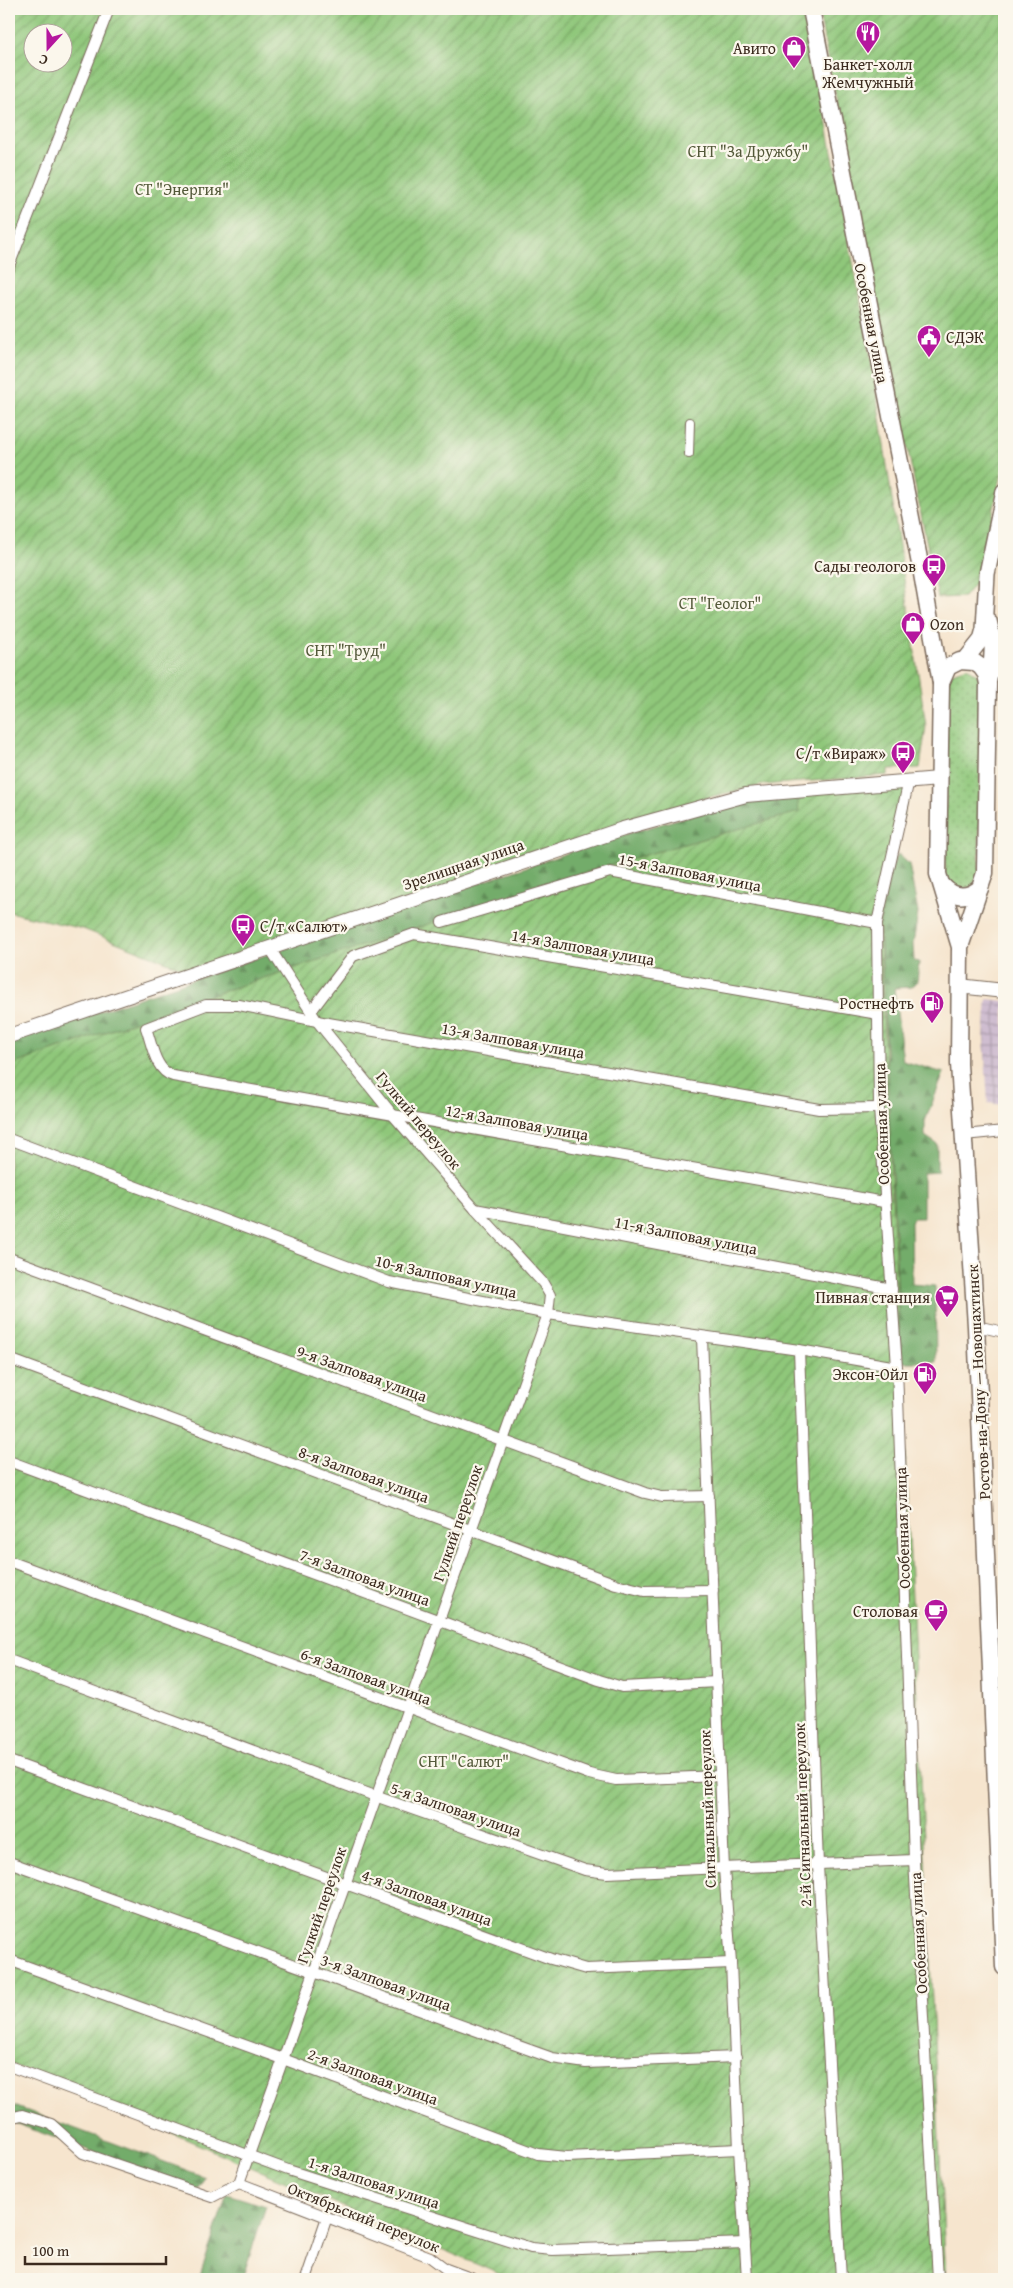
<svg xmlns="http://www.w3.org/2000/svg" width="1013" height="2288" font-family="'Gentium Book Plus',serif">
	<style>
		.industrial { fill: url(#industrial-grid) }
		.grass { fill: url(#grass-dots); stroke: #65784c }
		.forest { fill: url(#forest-firs); stroke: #576b44 }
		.garden { fill: url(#garden-furrows); stroke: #65784c; fill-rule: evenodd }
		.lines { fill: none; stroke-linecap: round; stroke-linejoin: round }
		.pedestrian-casing { stroke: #7c6b5c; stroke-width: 10 }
		.minor-casing { stroke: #7c6b5c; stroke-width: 12 }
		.tertiary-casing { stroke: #7c6b5c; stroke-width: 16 }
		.secondary-casing { stroke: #7c6b5c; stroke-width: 18 }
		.primary-casing { stroke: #7c6b5c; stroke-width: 19 }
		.pedestrian { stroke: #fff; stroke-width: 8 }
		.minor { stroke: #fff; stroke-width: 10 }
		.tertiary { stroke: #fff; stroke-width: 14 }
		.secondary { stroke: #fff; stroke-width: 15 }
		.primary { stroke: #fff; stroke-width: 16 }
		.labels { text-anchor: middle; stroke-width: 4.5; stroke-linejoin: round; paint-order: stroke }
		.poi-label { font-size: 16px; fill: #3b2a1e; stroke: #fbf7ec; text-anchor: end }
		.park-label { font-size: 16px; fill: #54593a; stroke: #fbf7ec }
		.street-label { font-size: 16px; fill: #3b2a1e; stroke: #fbf7ec }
	</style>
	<defs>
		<pattern id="industrial-grid" width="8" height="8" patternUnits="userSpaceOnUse" patternTransform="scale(1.25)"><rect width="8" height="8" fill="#cfbdd0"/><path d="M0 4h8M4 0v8" fill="none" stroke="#a99aa8"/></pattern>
		<pattern id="grass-dots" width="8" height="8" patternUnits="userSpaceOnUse" patternTransform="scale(1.25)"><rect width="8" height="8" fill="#8fc77a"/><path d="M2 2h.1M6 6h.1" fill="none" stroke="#76a263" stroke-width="1.8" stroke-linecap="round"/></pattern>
		<pattern id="forest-firs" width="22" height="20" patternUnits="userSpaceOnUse" patternTransform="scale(1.25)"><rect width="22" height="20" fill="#73ac6a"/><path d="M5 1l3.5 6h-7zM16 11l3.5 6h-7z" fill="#608c57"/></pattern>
		<pattern id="garden-furrows" width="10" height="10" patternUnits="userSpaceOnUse" patternTransform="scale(1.25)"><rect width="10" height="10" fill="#8fc77a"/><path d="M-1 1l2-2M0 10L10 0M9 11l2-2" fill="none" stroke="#76a263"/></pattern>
	</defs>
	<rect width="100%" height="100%" fill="#fbf7ec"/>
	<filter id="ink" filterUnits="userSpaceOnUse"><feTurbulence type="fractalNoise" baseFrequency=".02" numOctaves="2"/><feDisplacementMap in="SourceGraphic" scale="10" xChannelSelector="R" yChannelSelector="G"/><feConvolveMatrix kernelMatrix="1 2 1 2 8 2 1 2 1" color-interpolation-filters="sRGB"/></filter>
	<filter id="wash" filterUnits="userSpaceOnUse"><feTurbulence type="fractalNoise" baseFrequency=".0096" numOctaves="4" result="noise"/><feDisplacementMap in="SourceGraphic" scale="20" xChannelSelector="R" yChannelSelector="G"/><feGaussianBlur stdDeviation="1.12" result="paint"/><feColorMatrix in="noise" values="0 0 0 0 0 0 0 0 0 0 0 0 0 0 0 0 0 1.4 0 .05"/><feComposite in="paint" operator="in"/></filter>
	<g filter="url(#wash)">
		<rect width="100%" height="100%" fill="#f6e5ce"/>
		<path class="industrial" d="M987,999l17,2v104l-16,-2 -4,-65z"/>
		<path class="grass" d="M967,667l14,11 -2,195 -7,14 -16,2 -11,-12 2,-194 3,-9z"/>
		<g class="forest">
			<path d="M797,792l3,20 -194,54 -409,134 -188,66v-24l594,-201 157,-46z"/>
			<path d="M898,854l11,10 9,49 -5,31 1,17 5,1 -2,20 -5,5 -18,1 9,73 41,12 -19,48v15l12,8v28l-14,1v45h-10l-2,5 1,61 23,2 1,76h-35l-21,-439 10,-50z"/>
			<path d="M9,2104l196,73 -8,13 -188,-69z"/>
			<path d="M227,2194l39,12 -24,73h-43z"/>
		</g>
		<g class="garden">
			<path d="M9,9h796l65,343 56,374 -6,42 -32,1v6l-126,10 -57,13 -295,101 -223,71 -104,-41 -74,-17zM32,32h30v30h-30z"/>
			<path d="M818,9h186v455l-26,115 -14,18 -26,1z"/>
			<path d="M910,784l-30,137 1,53 65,1305h-435l-502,-216v-997l188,-66 409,-134 193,-54 -2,-20z"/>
		</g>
	</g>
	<g filter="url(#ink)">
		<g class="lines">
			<defs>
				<path id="pedestrian" d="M689,454l1,-32"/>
				<g id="minor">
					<path d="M9,266l100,-257"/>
					<path d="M909,780l-32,143 2,185 18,259 17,493 24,419"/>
					<path d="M442,922l168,-50 267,51"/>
					<path d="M312,1010l41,-54 61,-22 464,80"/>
					<path d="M879,1108l-60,1 -502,-88 -78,-16h-33l-60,23c6,16 9,43 27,48l711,126"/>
					<path d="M964,1135l40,-4"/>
					<path d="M9,1139l380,143 159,32 251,36 98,17"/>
					<path d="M475,1209l417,80"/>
					<path d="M9,1258l636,235 17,4 47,-1"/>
					<path d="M976,1326l28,6"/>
					<path d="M702,1338l22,531 7,94 8,186 8,130"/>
					<path d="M799,1350l19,515 23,414"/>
					<path d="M9,1359l607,225 28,7 69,-1"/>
					<path d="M9,1461l590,219 23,7 95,-5"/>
					<path d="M9,1561l580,213 27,6 104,-4"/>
					<path d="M9,1660l366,136 210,74 22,3 307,-13"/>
					<path d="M9,1761l542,198 35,10 145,-6"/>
					<path d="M9,1862l543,196 34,5 150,-6"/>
					<path d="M9,1960l274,99 255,95 29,3 172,-8"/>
					<path d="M9,2066l279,104 243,78 22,2 192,-7"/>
					<path d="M9,2118l13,-3 29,9 32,29 129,44 27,-14 191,74 16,12 27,10"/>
					<path d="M239,2183l309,-869 2,-19 -7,-12 -68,-74 -83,-95 -75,-93 -48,-74"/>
					<path d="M306,2279l21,-62"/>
				</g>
				<g id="tertiary">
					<path d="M959,986l45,5"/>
					<path d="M9,1036l614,-207 123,-34 193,-16"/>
				</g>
				<g id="secondary">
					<path d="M965,660l16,-20 3,-11 3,-55 17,-83"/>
					<path d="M988,684c4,-20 7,-42 1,-63"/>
				</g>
				<g id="primary">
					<path d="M811,9l111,565 19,109"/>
					<path d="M942,885c11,13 25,14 38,3"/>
					<path d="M960,947l25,-74 3,-189 -2,-10 -5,-7 -7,-5 -14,-1 -12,6 -7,16 -3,191 22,73 -1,117 17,262 28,641"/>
				</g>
			</defs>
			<use href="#pedestrian" class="pedestrian-casing"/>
			<use href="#minor" class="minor-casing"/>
			<use href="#tertiary" class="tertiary-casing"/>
			<use href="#secondary" class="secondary-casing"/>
			<use href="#primary" class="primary-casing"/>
			<use href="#pedestrian" class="pedestrian"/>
			<use href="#minor" class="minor"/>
			<use href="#tertiary" class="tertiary"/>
			<use href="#secondary" class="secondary"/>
			<use href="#primary" class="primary"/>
		</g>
	</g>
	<defs>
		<symbol id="restaurant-pin" viewBox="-11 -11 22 30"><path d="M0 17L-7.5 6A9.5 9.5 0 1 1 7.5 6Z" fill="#b5179e" stroke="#fbf7ec"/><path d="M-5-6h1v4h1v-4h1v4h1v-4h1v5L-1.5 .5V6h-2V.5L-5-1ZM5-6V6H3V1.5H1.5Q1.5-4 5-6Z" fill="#fff"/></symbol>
		<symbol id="shop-pin" viewBox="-11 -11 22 30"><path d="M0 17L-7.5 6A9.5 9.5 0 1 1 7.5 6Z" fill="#b5179e" stroke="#fbf7ec"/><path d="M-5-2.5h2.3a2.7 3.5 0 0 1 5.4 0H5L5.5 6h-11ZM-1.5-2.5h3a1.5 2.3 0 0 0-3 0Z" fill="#fff"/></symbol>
		<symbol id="civic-pin" viewBox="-11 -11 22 30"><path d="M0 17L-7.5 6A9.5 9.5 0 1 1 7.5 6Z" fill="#b5179e" stroke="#fbf7ec"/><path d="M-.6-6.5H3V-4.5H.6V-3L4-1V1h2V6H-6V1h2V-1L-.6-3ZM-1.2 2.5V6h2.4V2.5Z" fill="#fff"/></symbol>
		<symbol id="bus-pin" viewBox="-11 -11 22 30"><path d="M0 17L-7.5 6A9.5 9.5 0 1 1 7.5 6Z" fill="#b5179e" stroke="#fbf7ec"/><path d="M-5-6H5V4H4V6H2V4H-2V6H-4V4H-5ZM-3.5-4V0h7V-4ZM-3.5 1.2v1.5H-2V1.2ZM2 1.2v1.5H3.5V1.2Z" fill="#fff"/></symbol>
		<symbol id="fuel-pin" viewBox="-11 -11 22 30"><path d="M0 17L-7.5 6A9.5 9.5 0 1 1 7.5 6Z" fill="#b5179e" stroke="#fbf7ec"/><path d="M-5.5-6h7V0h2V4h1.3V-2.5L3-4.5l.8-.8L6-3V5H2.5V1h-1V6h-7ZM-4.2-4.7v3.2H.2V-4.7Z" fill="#fff"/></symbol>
		<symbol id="supermarket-pin" viewBox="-11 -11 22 30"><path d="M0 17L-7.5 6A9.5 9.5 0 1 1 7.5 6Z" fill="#b5179e" stroke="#fbf7ec"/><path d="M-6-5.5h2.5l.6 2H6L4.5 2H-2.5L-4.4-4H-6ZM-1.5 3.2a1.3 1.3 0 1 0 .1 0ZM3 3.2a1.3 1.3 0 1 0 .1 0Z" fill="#fff"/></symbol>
		<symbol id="cafe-pin" viewBox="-11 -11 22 30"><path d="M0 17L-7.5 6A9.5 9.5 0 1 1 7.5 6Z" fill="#b5179e" stroke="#fbf7ec"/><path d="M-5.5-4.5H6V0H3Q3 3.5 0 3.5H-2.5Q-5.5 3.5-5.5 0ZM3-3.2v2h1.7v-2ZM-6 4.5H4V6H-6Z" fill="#fff"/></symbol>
	</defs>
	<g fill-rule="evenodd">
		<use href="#restaurant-pin" x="854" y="19" width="28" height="38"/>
		<use href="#shop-pin" x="780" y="34" width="28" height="38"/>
		<use href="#civic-pin" x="915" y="323" width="28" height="38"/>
		<use href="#bus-pin" x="920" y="552" width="28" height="38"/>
		<use href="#shop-pin" x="899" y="610" width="28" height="38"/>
		<use href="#bus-pin" x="889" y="739" width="28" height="38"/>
		<use href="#bus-pin" x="229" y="912" width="28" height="38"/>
		<use href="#fuel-pin" x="918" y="989" width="28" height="38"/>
		<use href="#supermarket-pin" x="933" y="1283" width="28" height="38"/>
		<use href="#fuel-pin" x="911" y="1360" width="28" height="38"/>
		<use href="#cafe-pin" x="922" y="1597" width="28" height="38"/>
	</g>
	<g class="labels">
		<g class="poi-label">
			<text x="776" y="54">Авито</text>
			<text x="868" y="70" text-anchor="middle">Банкет-холл<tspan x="868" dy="18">Жемчужный</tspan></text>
			<text x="946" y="343" text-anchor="start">СДЭК</text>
			<text x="916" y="572">Сады геологов</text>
			<text x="930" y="630" text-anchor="start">Ozon</text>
			<text x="886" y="759">С/т «Вираж»</text>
			<text x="260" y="932" text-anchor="start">С/т «Салют»</text>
			<text x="914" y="1009">Ростнефть</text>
			<text x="930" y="1303">Пивная станция</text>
			<text x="908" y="1380">Эксон-Ойл</text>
			<text x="918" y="1617">Столовая</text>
		</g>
		<g class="park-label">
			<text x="748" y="157">СНТ "За Дружбу"</text>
			<text x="182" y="195">СТ "Энергия"</text>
			<text x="720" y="609">СТ "Геолог"</text>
			<text x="346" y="656">СНТ "Труд"</text>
			<text x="464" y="1767">СНТ "Салют"</text>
		</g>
		<g class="street-label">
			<text transform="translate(872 323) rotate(79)" y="6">Особенная улица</text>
			<text transform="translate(463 864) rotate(-19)" y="6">Зрелищная улица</text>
			<text transform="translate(690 872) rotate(11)" y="6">15-я Залповая улица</text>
			<text transform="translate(583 947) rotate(10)" y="6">14-я Залповая улица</text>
			<text transform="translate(513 1040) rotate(10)" y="6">13-я Залповая улица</text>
			<text transform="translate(419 1120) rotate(50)" y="6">Гулкий переулок</text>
			<text transform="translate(517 1122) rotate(10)" y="6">12-я Залповая улица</text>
			<text transform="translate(881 1124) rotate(-92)" y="6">Особенная улица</text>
			<text transform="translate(686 1235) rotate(11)" y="6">11-я Залповая улица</text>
			<text transform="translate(446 1276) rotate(13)" y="6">10-я Залповая улица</text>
			<text transform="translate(362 1373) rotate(20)" y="6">9-я Залповая улица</text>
			<text transform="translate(978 1382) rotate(-93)" y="6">Ростов-на-Дону — Новошахтинск</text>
			<text transform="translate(364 1474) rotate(20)" y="6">8-я Залповая улица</text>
			<text transform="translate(457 1523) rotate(-71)" y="6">Гулкий переулок</text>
			<text transform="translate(902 1528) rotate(-92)" y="6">Особенная улица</text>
			<text transform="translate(365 1577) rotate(20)" y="6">7-я Залповая улица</text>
			<text transform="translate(366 1676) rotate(20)" y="6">6-я Залповая улица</text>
			<text transform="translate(456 1809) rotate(19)" y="6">5-я Залповая улица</text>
			<text transform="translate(707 1809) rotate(-92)" y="6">Сигнальный переулок</text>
			<text transform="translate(802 1815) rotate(-92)" y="6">2-й Сигнальный переулок</text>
			<text transform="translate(427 1897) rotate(20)" y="6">4-я Залповая улица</text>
			<text transform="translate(321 1905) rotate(-71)" y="6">Гулкий переулок</text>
			<text transform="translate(918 1933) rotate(-93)" y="6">Особенная улица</text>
			<text transform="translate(386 1982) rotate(20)" y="6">3-я Залповая улица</text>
			<text transform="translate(373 2076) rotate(20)" y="6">2-я Залповая улица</text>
			<text transform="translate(374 2182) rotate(18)" y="6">1-я Залповая улица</text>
			<text transform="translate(364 2217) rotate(22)" y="6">Октябрьский переулок</text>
		</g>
	</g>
	<rect width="1013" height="2288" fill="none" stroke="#fbf7ec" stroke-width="30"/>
	<g transform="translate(48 48) rotate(201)"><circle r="24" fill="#fbf7ec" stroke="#aea59a"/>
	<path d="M0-4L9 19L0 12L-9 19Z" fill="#b5179e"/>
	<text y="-8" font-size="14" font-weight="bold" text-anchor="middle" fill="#3b2a1e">С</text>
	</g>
	<path d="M25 2256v8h141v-8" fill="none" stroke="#3b2a1e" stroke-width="2.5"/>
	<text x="32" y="2256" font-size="15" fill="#3b2a1e" stroke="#fbf7ec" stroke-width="4" paint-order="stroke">100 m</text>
</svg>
